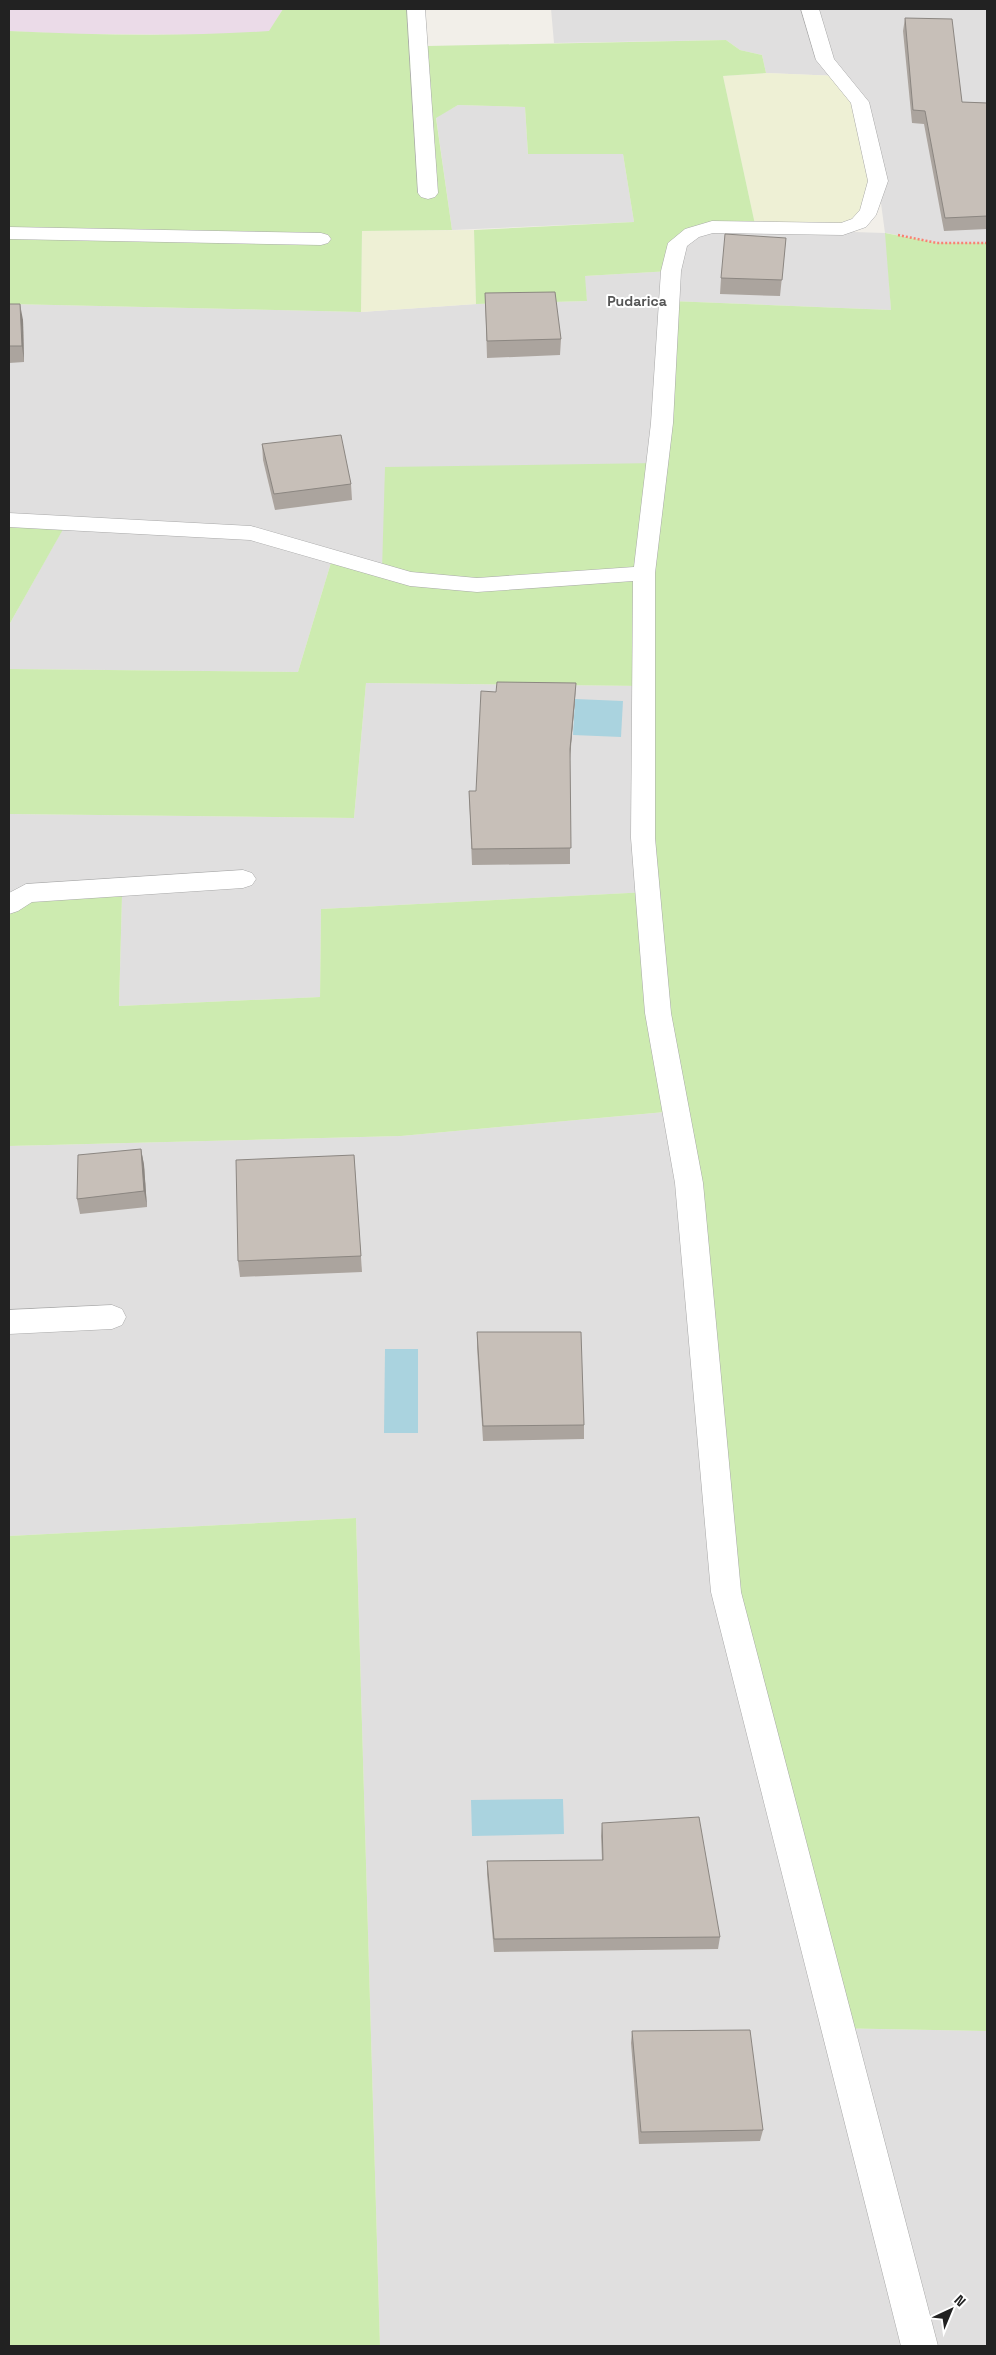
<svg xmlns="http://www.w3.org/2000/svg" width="996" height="2355" font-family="'Space Grotesk',sans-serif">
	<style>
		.residential { fill: #e0dfdf }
		.industrial { fill: #ebdbe8 }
		.farmland { fill: #eef0d5 }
		.grass { fill: #cdebb0 }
		.water { fill: #aad3df }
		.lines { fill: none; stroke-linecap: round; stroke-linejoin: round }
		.lane-casing { stroke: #a9a9a9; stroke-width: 1 }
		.street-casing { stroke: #a9a9a9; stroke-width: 1 }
		.path { stroke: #fa8072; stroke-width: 2.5; stroke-dasharray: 2 2; stroke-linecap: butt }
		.lane { fill: #fff; fill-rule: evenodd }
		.street { fill: #fff; fill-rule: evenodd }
		.wall { fill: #aba49e }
		.shaded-wall { fill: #8b8681 }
		.building { fill: #c7bfb8; stroke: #8b8681 }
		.labels { text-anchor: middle; stroke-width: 4; stroke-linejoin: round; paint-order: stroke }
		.far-neighbourhood-label { font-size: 14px; font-weight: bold; fill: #555; stroke: #fff }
	</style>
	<rect width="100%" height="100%" fill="#f2efe9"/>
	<g class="residential">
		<path d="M551,9h436v234h-50l-51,-10 5,77 -220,-9 -13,162 -275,107 -50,-14 -35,116 -289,-3v-44l56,-100 -56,-4v-217l352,8 115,-8 111,-3 -3,-25 87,-5 21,-38 128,-2 65,2 -7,-52 -40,-105 -72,-3 -4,-18 -22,-5 -14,-10 -172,3z"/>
		<path d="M458,105l67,2 3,47h95l11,68 -182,8 -16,-113z"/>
		<path d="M366,683l278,3 5,206 -328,17 -1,88 -201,9 3,-110 -97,3 -16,15v-100l345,4z"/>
		<path d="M676,1111l150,917 161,3v315h-607l-24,-828 -347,18v-390l392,-10z"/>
	</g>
	<path class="industrial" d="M9,9h274l-14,23 -56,3 -144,-1 -60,-3z"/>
	<g class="farmland">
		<path d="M766,73l72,3 22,26 18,79 -21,45 -36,9 -65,-6 -33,-153z"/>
		<path d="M474,230l2,74 -115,8 1,-81z"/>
	</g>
	<g class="grass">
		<path d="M283,9h138l7,37 298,-6 14,10 22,5 4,18 -43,3 33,153 -64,4 -21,38 -86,5 2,25 -111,3 -2,-74 160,-8 -11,-68h-95l-3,-47 -67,-2 -22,13 16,112 -90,1 -1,81 -352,-8v-273c86,4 173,6 260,0z"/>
		<path d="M885,233l52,10h50v1788l-161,-3 -100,-436 -50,-481 -275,25 -392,10v-232l16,-15 97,-3 -3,110 201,-9 1,-88 327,-17 -4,-206 -278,-3 -12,135 -345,-4v-145l289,3 35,-116 49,14 3,-103 272,-4 14,-162 220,9z"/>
		<path d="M9,521l57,3 -57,101z"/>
		<path d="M356,1518l24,828h-371v-810z"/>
	</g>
	<g class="water">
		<path d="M575,699l48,2 -2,36 -48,-2z"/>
		<path d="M385,1349h33v84h-34z"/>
		<path d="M563,1799l1,35 -92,2 -1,-36z"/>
	</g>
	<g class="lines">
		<defs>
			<g id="lane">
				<path d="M407,9h18l13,184 -3,4 -7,2 -7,-2 -3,-4z"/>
				<path d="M9,227l312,6 7,2 3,4 -3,4 -7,2 -312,-6z"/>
			</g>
			<g id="street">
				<path d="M801,9h18l15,50 35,43 19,79 -12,34 -10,12 -23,8 -130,-2 -14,4 -12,9 -6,25 -8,152 -18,150v265l16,175 32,170 38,409 197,754h-37l-190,-754 -36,-409 -30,-170 -14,-175 2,-257 -156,11 -67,-6 -160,-46 -241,-13v-14l242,13 160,46 66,6 157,-11 17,-144 10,-152 7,-28 17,-14 27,-8 129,2 11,-4 8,-9 8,-29 -17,-78 -35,-43z"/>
				<path d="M243,870l9,3 4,6 -4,6 -9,3 -211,14 -14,9 -9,3v-21l17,-9z"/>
				<path d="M112,1305l10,4 4,8 -4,8 -10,4 -103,5v-24z"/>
			</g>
		</defs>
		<use href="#lane" class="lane-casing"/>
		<use href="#street" class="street-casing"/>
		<path class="path" d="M898,235l39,8h50"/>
		<use href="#lane" class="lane"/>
		<use href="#street" class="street"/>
	</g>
	<g class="wall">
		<path d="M905,18l57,84 25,1v126l-43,2 -20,-107 -12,-1 -9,-92z"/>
		<path d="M786,238l-6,58 -60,-2 1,-16z"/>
		<path d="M485,293l76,46 -1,16 -73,3z"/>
		<path d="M9,304l14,16 1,42 -15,1z"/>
		<path d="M262,444l89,40 1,16 -77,10 -12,-50z"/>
		<path d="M575,699l-5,60v105l-98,1 -3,-74h7z"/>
		<path d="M141,1149l3,16 3,42 -67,7 -3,-15z"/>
		<path d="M354,1155l8,117 -122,5 -2,-16z"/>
		<path d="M477,1332l107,93v14l-101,2 -6,-94z"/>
		<path d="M602,1823l118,114 -2,12 -224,3 -7,-78v-13l115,-1 -1,-24z"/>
		<path d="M632,2031l131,99 -3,11 -121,3 -8,-101z"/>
	</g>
	<g class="shaded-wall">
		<path d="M20,304l3,16 1,42 -2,-16z"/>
		<path d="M576,683l-1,16 -6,66 1,-16z"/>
		<path d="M141,1149l3,16 3,42 -3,-16z"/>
	</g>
	<g class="building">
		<path d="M905,18l47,1 10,83 25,1v113l-42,2 -20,-107 -12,-1z"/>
		<path d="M725,234l61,4 -4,42 -61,-2z"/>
		<path d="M555,292l6,47 -74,2 -2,-48z"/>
		<path d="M9,304h11l2,42h-13z"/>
		<path d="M341,435l10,49 -77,10 -12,-50z"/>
		<path d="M497,682l79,1 -6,66 1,99 -99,1 -3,-58h7l5,-100 15,1z"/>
		<path d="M141,1149l3,42 -67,8 1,-44z"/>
		<path d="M354,1155l7,101 -123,5 -2,-101z"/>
		<path d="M477,1332h104l3,93 -101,1z"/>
		<path d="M699,1817l21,120 -226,2 -7,-78 116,-1 -1,-37z"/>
		<path d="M750,2030l13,100 -122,2 -9,-101z"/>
	</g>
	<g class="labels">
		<g class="far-neighbourhood-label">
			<text x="637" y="306">Pudarica</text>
		</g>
	</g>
	<rect width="996" height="2355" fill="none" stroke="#222222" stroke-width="20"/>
	<g transform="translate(951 2310) rotate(44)" stroke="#ffffff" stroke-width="4" paint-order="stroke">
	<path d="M0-4L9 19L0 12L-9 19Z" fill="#222222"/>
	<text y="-8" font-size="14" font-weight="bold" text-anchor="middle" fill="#222222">N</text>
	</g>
</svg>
